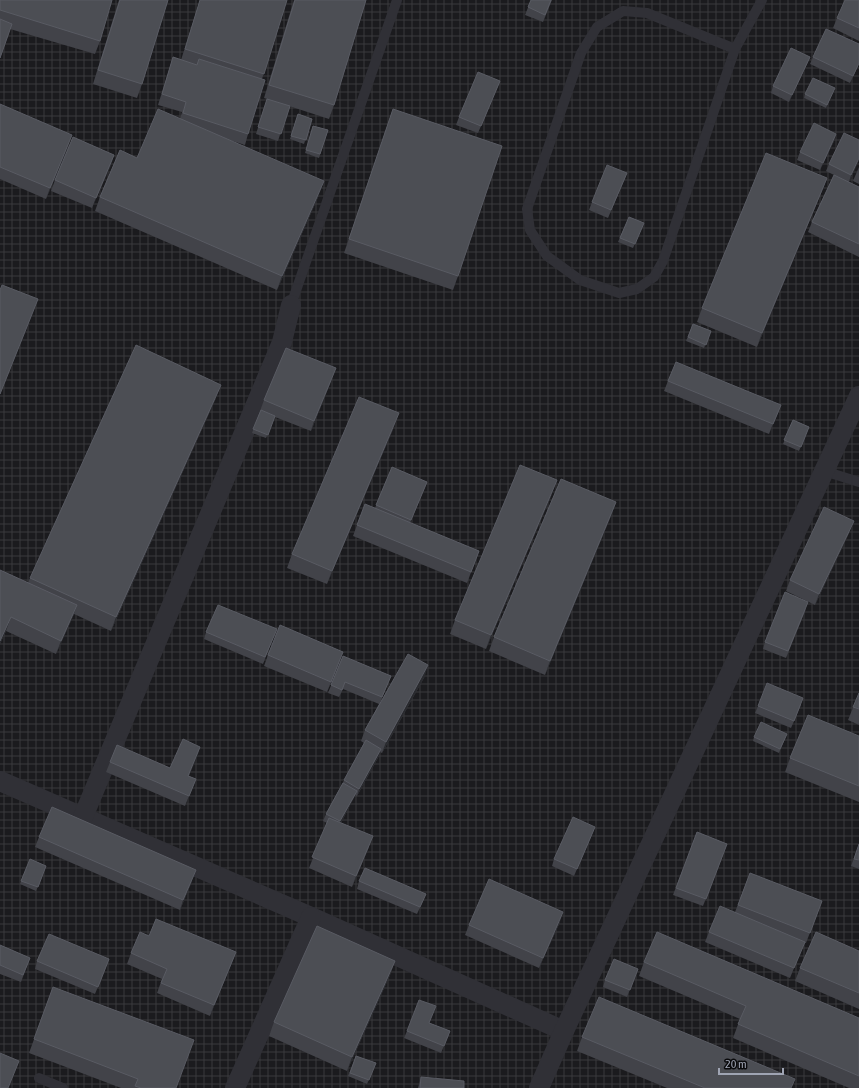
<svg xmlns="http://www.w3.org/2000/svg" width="859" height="1088" font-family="'Asap Condensed',sans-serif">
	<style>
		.industrial { fill: url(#industrial-grid) }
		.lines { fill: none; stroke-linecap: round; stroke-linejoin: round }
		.lane { stroke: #303036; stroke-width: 10 }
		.street { stroke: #303036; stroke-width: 20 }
		.wall { fill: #424349 }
		.shaded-wall { fill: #292a2e }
		.building { fill: #4c4e54; stroke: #595b63 }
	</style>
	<defs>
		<pattern id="industrial-grid" width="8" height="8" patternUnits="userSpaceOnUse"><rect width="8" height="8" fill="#1b1b1e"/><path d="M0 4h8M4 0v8" fill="none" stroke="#39393c"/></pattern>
	</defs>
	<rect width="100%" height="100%" fill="#0f0f11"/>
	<rect class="industrial" x="0" y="0" width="859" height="1088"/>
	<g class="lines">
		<g class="lane">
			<path d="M735,49l-88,-36 -24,-2 -26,16 -16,26 -54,156 3,21 17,26 33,24 39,13 18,-4 17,-12 9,-16 72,-212 27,-49"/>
			<path d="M291,305l106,-305"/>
			<path d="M824,471l35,11"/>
			<path d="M39,1078l24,10"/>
		</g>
		<g class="street">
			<path d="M0,781l311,136 253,114"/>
			<path d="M83,817l199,-475 9,-37"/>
			<path d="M235,1088l76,-171"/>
			<path d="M539,1088l25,-57 295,-635"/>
		</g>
	</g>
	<g class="wall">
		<path d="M0,0l100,41 -5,13 -85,-25 -10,29z"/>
		<path d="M119,0h49l-26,84 -5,14 -44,-14z"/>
		<path d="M200,0h87l-25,79 -14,55 -3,11 -19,-6 93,56 -42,95 -182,-79 5,-14 37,-39 43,-39 2,-7 -24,-7 15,-48 8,3z"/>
		<path d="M294,0h72l-32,105 -5,14 -40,-13 -11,35 -22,-7 11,-35 -3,-1z"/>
		<path d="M531,0h21l-9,22 -18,-7z"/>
		<path d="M859,0v41l-26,-13 4,-10z"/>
		<path d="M810,57l-3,7 -18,38 -18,-9 2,-7z"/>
		<path d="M813,57l46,7 -9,19 -40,-19z"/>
		<path d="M500,81l-22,52 -22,-8 3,-8z"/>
		<path d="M833,92l-7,16 -22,-10 1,-4z"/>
		<path d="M0,104l69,41 -23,54 -46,-20z"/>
		<path d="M393,109l65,167 -5,14 -109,-37z"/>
		<path d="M298,114l14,5 -8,25 -14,-5z"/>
		<path d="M313,126l15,4 -9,28 -14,-5z"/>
		<path d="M836,134l-2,7 -14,29 -23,-10 3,-8z"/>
		<path d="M859,140v20l-10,22 10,5v70l-51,-25 4,-10 22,-47 -8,-4 3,-7z"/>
		<path d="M114,155l-22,53 -41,-17 4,-11z"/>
		<path d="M859,167v17l-6,-3z"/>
		<path d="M627,173l-19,45 -19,-8 3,-8z"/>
		<path d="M827,178l-5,13 -65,156 -60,-25 5,-14z"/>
		<path d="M629,217l15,6 -11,25 -15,-6z"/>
		<path d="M693,324l18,7 -7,17 -18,-7z"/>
		<path d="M332,379l-21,52 -36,-14 -9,21 -14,-5 12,-33z"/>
		<path d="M668,381l113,24 -12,29 -105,-43z"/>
		<path d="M216,398l-105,233 -37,-17 -18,40 -50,-23 -6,13v-74l28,13 2,-5z"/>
		<path d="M793,420l16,7 -10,24 -16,-7z"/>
		<path d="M394,427l-67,157 -40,-16 5,-14z"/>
		<path d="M392,467l35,15 -17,41 69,28 -12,32 -114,-47 4,-11 18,-17z"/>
		<path d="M552,494l-66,155 -36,-15 5,-14z"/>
		<path d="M616,502l-5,14 -66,159 -56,-24 5,-14z"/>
		<path d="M850,531l-35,74 -29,-14 4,-11z"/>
		<path d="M806,609l-20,49 -23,-9 2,-7z"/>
		<path d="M206,632l68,4 -11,28 -59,-25z"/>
		<path d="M268,655l72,7 -13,30 -63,-26z"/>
		<path d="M343,656l45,27 -8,20 45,-27 -43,77 -2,-1 -1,4 -22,40 -2,-1 -14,28 28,24 -17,40 -43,-19 18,-45 -4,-2 3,-7 38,-71 -3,-2 4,-11 14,-26 -36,-15 -4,8 -11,-4z"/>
		<path d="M859,693v32l-11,-5z"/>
		<path d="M801,705l-10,23 -36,-15 3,-7z"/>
		<path d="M787,734l-8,19 -26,-12 1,-4z"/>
		<path d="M859,736v66l-74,-30 5,-14z"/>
		<path d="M200,747l-11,29 7,3 -11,27 -79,-34 4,-10 60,6z"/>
		<path d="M595,827l-21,49 -22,-10 2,-7z"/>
		<path d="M697,832l30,12 -24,62 -30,-11z"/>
		<path d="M39,837l153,44 -12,29 -145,-63z"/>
		<path d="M859,844v25l-8,-3z"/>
		<path d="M30,859l16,7 -10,25 -16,-7z"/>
		<path d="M750,873l72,28 -16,42h-2l-14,35 -85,-36 4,-10 26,-20z"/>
		<path d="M359,881l67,13 -9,20 -60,-25z"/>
		<path d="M560,922l-21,46 -74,-33 4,-10z"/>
		<path d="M149,936l87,16 -26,64 -53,-23 5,-14 -35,-15 4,-11z"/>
		<path d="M0,945l30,13 -9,24 -21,-8z"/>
		<path d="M859,951v58l-64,-28 5,-13z"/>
		<path d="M109,959l-14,35 -60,-25 2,-8z"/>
		<path d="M395,961l-5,14 -43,96 -78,-35 5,-14z"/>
		<path d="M644,962l215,56v70h-10l-116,-50 7,-19 -101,-43z"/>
		<path d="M635,976l-8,21 -24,-10 2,-7z"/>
		<path d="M53,987l123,101h-55l-92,-35z"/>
		<path d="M430,1023l20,8 -9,22 -37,-15 3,-7z"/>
		<path d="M582,1037l209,51h-124l-90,-37z"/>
		<path d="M356,1056l20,7 -9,21 -19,-8z"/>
		<path d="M421,1077l43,11h-46z"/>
	</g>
	<g class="shaded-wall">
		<path d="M810,57l-3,7 -18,38 3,-7z"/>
		<path d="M836,134l-2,7 -14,29 3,-7z"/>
		<path d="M72,135l-3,10 -23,54 4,-11z"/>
		<path d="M114,155l-3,11 -19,42 4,-10z"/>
		<path d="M859,158v2l-10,22 2,-7z"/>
		<path d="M827,178l-5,13 -65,156 5,-14z"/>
		<path d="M324,181l-5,14 -42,95 5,-14z"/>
		<path d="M38,299l-5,14 -33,82v-1z"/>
		<path d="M336,368l-4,11 -21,52 3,-10z"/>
		<path d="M221,385l-5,13 -105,233 5,-14z"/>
		<path d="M781,405l-4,11 -8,18 4,-10z"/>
		<path d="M399,413l-5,14 -67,157 5,-13z"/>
		<path d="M557,480l-5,14 -66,155 5,-14z"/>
		<path d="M616,502l-5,14 -66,159 5,-14z"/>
		<path d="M854,521l-4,10 -35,74 4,-11z"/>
		<path d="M77,605l-5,14 -16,35 5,-13z"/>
		<path d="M11,617l-5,14 -6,13v-3z"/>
		<path d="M343,652l-3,10 -13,30z"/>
		<path d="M428,665l-3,11 -43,77 4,-11z"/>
		<path d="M200,747l-3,11 -13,28 4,-10z"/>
		<path d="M381,749l-2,7 -22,40 2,-7z"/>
		<path d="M196,779l-4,11 -7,16 4,-10z"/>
		<path d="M357,791l-3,7 -16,31 2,-8z"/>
		<path d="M373,836l-4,11 -17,40 4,-11z"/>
		<path d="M196,870l-4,11 -12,29 3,-10z"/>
		<path d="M563,912l-3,10 -21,46 4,-10z"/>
		<path d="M236,952l-4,11 -22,53 4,-11z"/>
		<path d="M395,961l-5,14 -43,96 5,-14z"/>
	</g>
	<g class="building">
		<path d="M0,0h112l-12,41 -100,-31z"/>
		<path d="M120,0h48l-26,84 -44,-14z"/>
		<path d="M200,0h87l-23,74 -79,-25z"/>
		<path d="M295,0h71l-32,105 -65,-20z"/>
		<path d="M531,0h20l-6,15 -17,-8z"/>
		<path d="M845,0h14v28l-22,-10z"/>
		<path d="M0,19l12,5 -12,34z"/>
		<path d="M826,29l33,15v19l-6,13 -40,-19z"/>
		<path d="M791,48l19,9 -18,38 -19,-9z"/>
		<path d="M173,57l24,8 2,-6 66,21 -17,54 -65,-21 3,-11 -24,-8z"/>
		<path d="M478,72l22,9 -19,45 -22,-9z"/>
		<path d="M813,78l22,10 -8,17 -22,-11z"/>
		<path d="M267,99l23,7 -9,28 -23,-7z"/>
		<path d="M0,104l72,31 -22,53 -50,-21z"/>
		<path d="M158,109l166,72 -42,95 -182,-79 20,-47 17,8z"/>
		<path d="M393,109l109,37 -44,130 -109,-37z"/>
		<path d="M298,114l14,5 -6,21 -15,-4z"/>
		<path d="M814,123l22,11 -13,29 -23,-11z"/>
		<path d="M313,126l15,4 -8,24 -14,-4z"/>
		<path d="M844,133l15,7v18l-8,17 -22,-11z"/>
		<path d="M73,137l41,18 -18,43 -41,-18z"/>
		<path d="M766,153l61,25 -65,155 -60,-25z"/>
		<path d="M607,165l20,8 -16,37 -19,-8z"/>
		<path d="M834,175l25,12v57l-47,-22z"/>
		<path d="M629,217l15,6 -9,21 -15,-6z"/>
		<path d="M2,285l36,14 -38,95v-104z"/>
		<path d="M693,324l18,7 -5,14 -18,-8z"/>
		<path d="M136,345l85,40 -105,232 -86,-39z"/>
		<path d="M286,348l50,20 -22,53 -50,-21z"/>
		<path d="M676,362l105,43 -8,19 -105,-43z"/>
		<path d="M359,397l40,16 -67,158 -40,-17z"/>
		<path d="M261,410l14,6 -7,19 -15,-6z"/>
		<path d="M793,420l16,7 -8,20 -17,-7z"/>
		<path d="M520,465l37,15 -66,155 -36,-15z"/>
		<path d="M392,467l35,15 -16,38 -35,-15z"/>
		<path d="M561,479l55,23 -66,159 -56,-24z"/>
		<path d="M365,504l114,47 -8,21 -114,-47z"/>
		<path d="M824,507l30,14 -35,73 -29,-14z"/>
		<path d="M0,570l77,35 -16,36 -50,-24 -11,24z"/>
		<path d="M785,592l23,10 -20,49 -23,-9z"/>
		<path d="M218,605l59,24 -12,28 -59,-25z"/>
		<path d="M280,625l63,27 -12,30 -63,-27z"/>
		<path d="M408,654l20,11 -42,77 -21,-12z"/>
		<path d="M343,656l48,20 -9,21 -37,-15 -3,8 -11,-5z"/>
		<path d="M767,683l36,15 -9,23 -36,-15z"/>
		<path d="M859,693v16l-6,-2z"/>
		<path d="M808,715l51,21v50l-69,-28z"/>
		<path d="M761,722l26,12 -7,15 -26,-12z"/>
		<path d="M183,739l17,8 -12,29 8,3 -7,17 -79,-34 7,-17 53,23z"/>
		<path d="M366,740l15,9 -22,40 -15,-9z"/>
		<path d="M343,783l14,8 -17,30 -14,-7z"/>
		<path d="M52,807l144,63 -13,30 -144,-63z"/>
		<path d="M573,817l22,10 -18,42 -23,-10z"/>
		<path d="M329,818l44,18 -17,40 -44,-19z"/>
		<path d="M697,832l30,12 -21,55 -30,-11z"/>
		<path d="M859,844v16l-5,-1z"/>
		<path d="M30,859l16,7 -8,21 -17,-6z"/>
		<path d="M365,868l61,26 -6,13 -61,-26z"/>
		<path d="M750,873l72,28 -12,32 -72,-28z"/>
		<path d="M489,879l74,33 -20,46 -74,-33z"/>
		<path d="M720,906l85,36 -11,26 -85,-36z"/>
		<path d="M156,919l80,33 -22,53 -53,-22 6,-14 -36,-16 9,-21 9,4z"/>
		<path d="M317,926l78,35 -43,96 -78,-35z"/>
		<path d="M657,932l202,86v58l-121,-52 8,-18 -102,-44z"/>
		<path d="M816,932l43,19v42l-59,-25z"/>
		<path d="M49,934l60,25 -11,28 -61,-26z"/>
		<path d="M0,945l30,13 -7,17 -23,-10z"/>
		<path d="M614,959l24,10 -8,21 -25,-10z"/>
		<path d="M53,987l141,53 -18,48h-35l-6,-2 3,-7 -104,-40z"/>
		<path d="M599,997l196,82 -4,9h-86l-123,-51z"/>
		<path d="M419,1000l17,6 -7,17 21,8 -6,15 -37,-15z"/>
		<path d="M0,1053l19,8 -11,27h-8z"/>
		<path d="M356,1056l20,7 -7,17 -19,-7z"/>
		<path d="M421,1077l43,4v7h-44z"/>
	</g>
	<path d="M719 1068v6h64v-6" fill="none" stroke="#9fa4b3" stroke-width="2"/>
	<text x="725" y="1068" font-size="12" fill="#9fa4b3" stroke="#0a0a0c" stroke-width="3" paint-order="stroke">20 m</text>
</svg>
